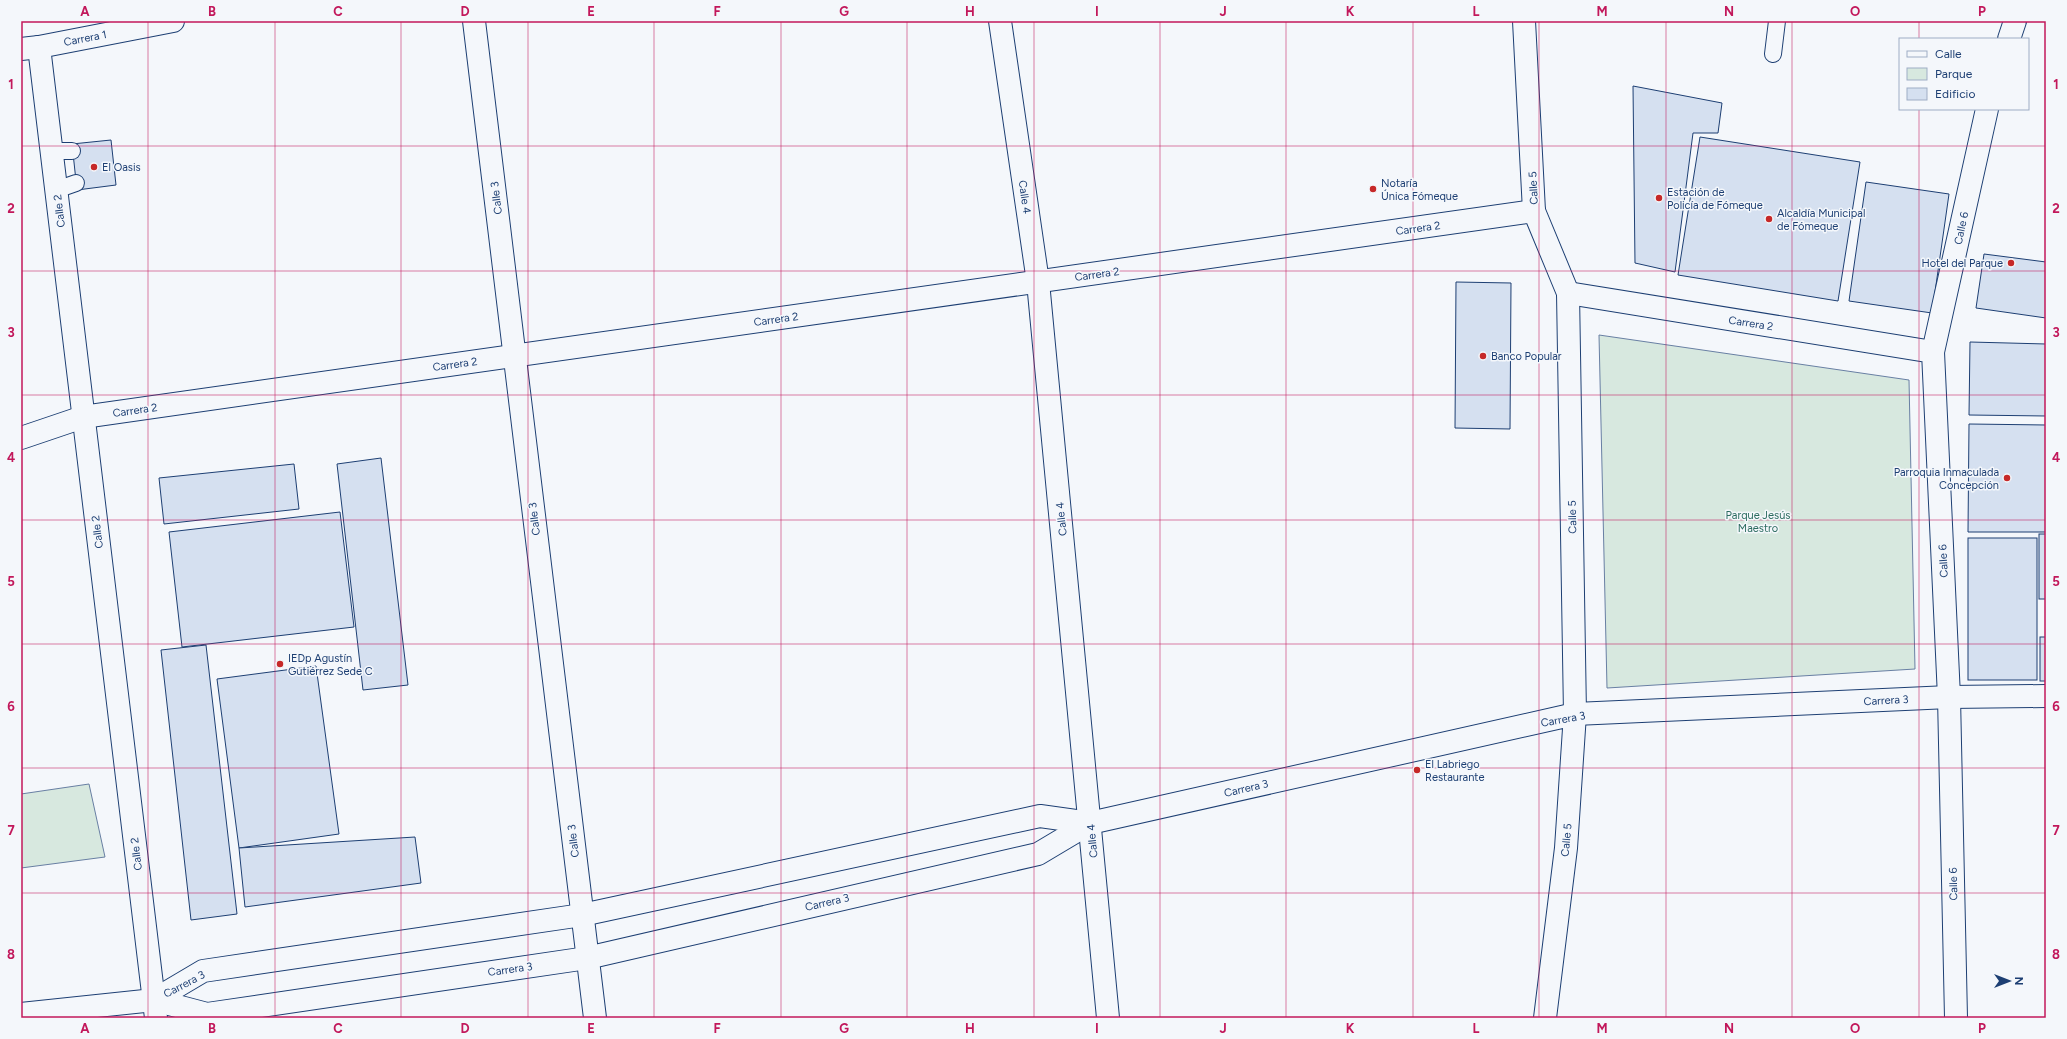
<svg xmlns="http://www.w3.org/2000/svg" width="2067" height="1039" font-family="Figtree,sans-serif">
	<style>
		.green { fill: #d7e8df; stroke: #687fa3 }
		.building { fill: #d5e0f0; stroke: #1d3f73 }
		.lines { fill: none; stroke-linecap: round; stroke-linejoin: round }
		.service-casing { stroke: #1d3f73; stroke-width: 18 }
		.minor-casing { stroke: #1d3f73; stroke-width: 24 }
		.tertiary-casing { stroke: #1d3f73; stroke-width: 24 }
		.service { stroke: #f4f7fb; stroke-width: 16 }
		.minor { stroke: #f4f7fb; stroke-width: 22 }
		.tertiary { stroke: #f4f7fb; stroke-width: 22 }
		.grid { fill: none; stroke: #c2185b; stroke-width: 1; stroke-opacity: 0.55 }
		.poi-dot { fill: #c62828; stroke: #f4f7fb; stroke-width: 1.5 }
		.labels { text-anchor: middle; stroke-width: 3; stroke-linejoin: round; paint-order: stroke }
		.street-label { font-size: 11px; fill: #1d3f73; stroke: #f4f7fb }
		.poi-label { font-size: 11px; fill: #1d3f73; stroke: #f4f7fb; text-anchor: start }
		.park-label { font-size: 11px; fill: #2c6c60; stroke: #f4f7fb }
		.neatline { fill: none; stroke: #c2185b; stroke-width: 1.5 }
		.grid-label { font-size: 13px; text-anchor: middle; font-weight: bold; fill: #c2185b }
	</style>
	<rect width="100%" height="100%" fill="#f4f7fb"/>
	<g class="green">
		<path d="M1599,335l310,45 6,289 -308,19z"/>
		<path d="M89,784l16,73 -84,11v-74z"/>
	</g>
	<g class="building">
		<path d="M1633,86l89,17 -4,30h-25l-18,139 -40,-9z"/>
		<path d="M1700,137l160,25 -22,139 -160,-26z"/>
		<path d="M111,140l5,45 -39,5 -5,-46z"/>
		<path d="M1866,182l83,12 -17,119 -83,-12z"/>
		<path d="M1984,254l62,8v56l-70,-10z"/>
		<path d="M1456,282l55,1 -1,146 -55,-1z"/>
		<path d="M1970,342l76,2v72l-77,-1z"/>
		<path d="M1969,424l77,1v107h-78z"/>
		<path d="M381,458l27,227 -45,5 -26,-226z"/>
		<path d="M294,464l5,45 -135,15 -5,-46z"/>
		<path d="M340,512l14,115 -172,20 -13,-115z"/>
		<rect x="2039" y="534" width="7" height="65"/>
		<rect x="1968" y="538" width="69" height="142"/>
		<rect x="2040" y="637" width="6" height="44"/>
		<path d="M206,645l31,269 -46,6 -30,-270z"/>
		<path d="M316,666l23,168 -100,14 -22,-169z"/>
		<path d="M415,837l6,46 -176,24 -6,-59z"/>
	</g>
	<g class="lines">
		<defs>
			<g id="service">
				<path d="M1773,54l4,-33"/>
				<path d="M52,151h20"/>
				<path d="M56,190l20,-7"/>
			</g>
			<g id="minor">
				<path d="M474,21l121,997"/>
				<path d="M1000,21l38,261 70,736"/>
				<path d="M1524,21l10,190"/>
				<path d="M2009,39l6,-18"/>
				<path d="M39,47l117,971"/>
				<path d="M21,49l18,-2 134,-26"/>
				<path d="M1933,352l54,-243"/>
				<path d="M154,1000l49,-29 379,-56 458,-99 50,7"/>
				<path d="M21,1014l133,-14 53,14 380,-56 451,-104 52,-31 485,-109 -9,134 -21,170"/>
			</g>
			<g id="tertiary">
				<path d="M1568,293l365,59 16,345 7,321"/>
				<path d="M21,438l62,-21 1451,-206 34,82 7,421 374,-17 97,-1"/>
			</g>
		</defs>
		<use href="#service" class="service-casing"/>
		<use href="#minor" class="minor-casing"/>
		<use href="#tertiary" class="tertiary-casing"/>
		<use href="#service" class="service"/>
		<use href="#minor" class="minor"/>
		<use href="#tertiary" class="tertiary"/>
	</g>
	<path class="grid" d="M148,21v997M275,21v997M401,21v997M528,21v997M654,21v997M781,21v997M907,21v997M1034,21v997M1160,21v997M1286,21v997M1413,21v997M1539,21v997M1666,21v997M1792,21v997M1919,21v18M1919,109v909M21,146h2025M21,271h2025M21,395h2025M21,520h2025M21,644h2025M21,768h2025M21,893h2025"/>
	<g class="poi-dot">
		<circle cx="94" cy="167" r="4"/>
		<circle cx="1373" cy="189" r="4"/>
		<circle cx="1659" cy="198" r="4"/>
		<circle cx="1769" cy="219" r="4"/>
		<circle cx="2011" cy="263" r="4"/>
		<circle cx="1483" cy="356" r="4"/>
		<circle cx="2007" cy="478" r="4"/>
		<circle cx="280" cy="664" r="4"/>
		<circle cx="1417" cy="770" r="4"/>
	</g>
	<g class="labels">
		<g class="street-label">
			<text transform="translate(85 38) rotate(-11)" y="4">Carrera 1</text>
			<text transform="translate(1533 188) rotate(-93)" y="4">Calle 5</text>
			<text transform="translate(1025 197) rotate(82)" y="4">Calle 4</text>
			<text transform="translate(496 198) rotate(-97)" y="4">Calle 3</text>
			<text transform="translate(59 211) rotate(-97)" y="4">Calle 2</text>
			<text transform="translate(1418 228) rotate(-8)" y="4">Carrera 2</text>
			<text transform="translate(1961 228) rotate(-78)" y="4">Calle 6</text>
			<text transform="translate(1097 274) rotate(-8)" y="4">Carrera 2</text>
			<text transform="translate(776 319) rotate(-8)" y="4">Carrera 2</text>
			<text transform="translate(1751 323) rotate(9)" y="4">Carrera 2</text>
			<text transform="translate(455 364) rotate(-8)" y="4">Carrera 2</text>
			<text transform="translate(135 410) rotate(-8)" y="4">Carrera 2</text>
			<text transform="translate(1572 517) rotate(-91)" y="4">Calle 5</text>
			<text transform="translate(534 519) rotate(-97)" y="4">Calle 3</text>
			<text transform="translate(1061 519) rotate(-96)" y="4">Calle 4</text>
			<text transform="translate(97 532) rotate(-97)" y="4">Calle 2</text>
			<text transform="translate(1943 561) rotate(-93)" y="4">Calle 6</text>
			<text transform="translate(1886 700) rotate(-3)" y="4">Carrera 3</text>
			<text transform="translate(1563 719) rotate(-10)" y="4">Carrera 3</text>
			<text transform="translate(1246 788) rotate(-13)" y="4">Carrera 3</text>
			<text transform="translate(1566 840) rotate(-85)" y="4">Calle 5</text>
			<text transform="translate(573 841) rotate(-97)" y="4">Calle 3</text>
			<text transform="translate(1092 841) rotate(-95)" y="4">Calle 4</text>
			<text transform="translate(136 854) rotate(-97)" y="4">Calle 2</text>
			<text transform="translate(1953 884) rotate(-91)" y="4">Calle 6</text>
			<text transform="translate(827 902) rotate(-13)" y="4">Carrera 3</text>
			<text transform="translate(510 969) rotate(-8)" y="4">Carrera 3</text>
			<text transform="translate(184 984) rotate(-28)" y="4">Carrera 3</text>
		</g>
		<g class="poi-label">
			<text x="102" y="171">El Oasis</text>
			<text x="1381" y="187">Notaría<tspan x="1381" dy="13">Única Fómeque</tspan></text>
			<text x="1667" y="196">Estación de<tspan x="1667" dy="13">Policía de Fómeque</tspan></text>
			<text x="1777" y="217">Alcaldía Municipal<tspan x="1777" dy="13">de Fómeque</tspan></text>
			<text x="2003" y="267" text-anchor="end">Hotel del Parque</text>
			<text x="1491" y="360">Banco Popular</text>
			<text x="1999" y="476" text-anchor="end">Parroquia Inmaculada<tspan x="1999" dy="13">Concepción</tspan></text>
			<text x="288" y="662">IEDp Agustín<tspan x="288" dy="13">Gutiérrez Sede C</tspan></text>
			<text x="1425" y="768">El Labriego<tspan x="1425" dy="13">Restaurante</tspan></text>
		</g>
		<g class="park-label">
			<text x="1758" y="519">Parque Jesús<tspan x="1758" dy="13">Maestro</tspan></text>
		</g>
	</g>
	<rect width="2067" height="1039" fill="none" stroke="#f4f7fb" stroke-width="44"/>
	<rect x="1899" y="38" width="130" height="72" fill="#f4f7fb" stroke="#9eadc5"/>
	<rect x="1907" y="51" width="20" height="6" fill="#f4f7fb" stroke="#9eadc5"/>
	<text x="1935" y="58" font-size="12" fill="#1d3f73">Calle</text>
	<rect x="1907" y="68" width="20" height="12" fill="#d7e8df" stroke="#9eadc5"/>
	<text x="1935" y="78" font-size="12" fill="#1d3f73">Parque</text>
	<rect x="1907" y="88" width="20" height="12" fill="#d5e0f0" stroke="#9eadc5"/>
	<text x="1935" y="98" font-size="12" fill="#1d3f73">Edificio</text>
	<g transform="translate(2009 981) rotate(90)" stroke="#f4f7fb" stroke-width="3" paint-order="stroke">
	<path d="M0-3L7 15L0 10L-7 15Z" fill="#1d3f73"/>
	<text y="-6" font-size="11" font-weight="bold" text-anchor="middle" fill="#1d3f73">N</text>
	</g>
	<rect x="22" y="22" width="2023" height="995" class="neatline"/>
	<g class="grid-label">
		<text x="85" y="16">A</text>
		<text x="212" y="16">B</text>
		<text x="338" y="16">C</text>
		<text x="465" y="16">D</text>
		<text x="591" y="16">E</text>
		<text x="717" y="16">F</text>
		<text x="844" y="16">G</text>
		<text x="970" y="16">H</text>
		<text x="1097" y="16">I</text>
		<text x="1223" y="16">J</text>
		<text x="1350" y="16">K</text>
		<text x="1476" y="16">L</text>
		<text x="1602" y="16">M</text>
		<text x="1729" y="16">N</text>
		<text x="1855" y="16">O</text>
		<text x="1982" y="16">P</text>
		<text x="11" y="89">1</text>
		<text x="2056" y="89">1</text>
		<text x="11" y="213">2</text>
		<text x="2056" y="213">2</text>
		<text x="11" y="337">3</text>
		<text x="2056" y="337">3</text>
		<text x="11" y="462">4</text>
		<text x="2056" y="462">4</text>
		<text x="11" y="586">5</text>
		<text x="2056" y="586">5</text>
		<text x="11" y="711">6</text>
		<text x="2056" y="711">6</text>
		<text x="11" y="835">7</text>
		<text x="2056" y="835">7</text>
		<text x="11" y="959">8</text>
		<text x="2056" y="959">8</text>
		<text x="85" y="1033">A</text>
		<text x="212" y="1033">B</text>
		<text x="338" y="1033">C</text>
		<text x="465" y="1033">D</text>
		<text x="591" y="1033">E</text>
		<text x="717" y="1033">F</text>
		<text x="844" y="1033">G</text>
		<text x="970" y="1033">H</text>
		<text x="1097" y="1033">I</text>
		<text x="1223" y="1033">J</text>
		<text x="1350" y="1033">K</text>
		<text x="1476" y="1033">L</text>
		<text x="1602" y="1033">M</text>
		<text x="1729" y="1033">N</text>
		<text x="1855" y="1033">O</text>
		<text x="1982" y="1033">P</text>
	</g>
</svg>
